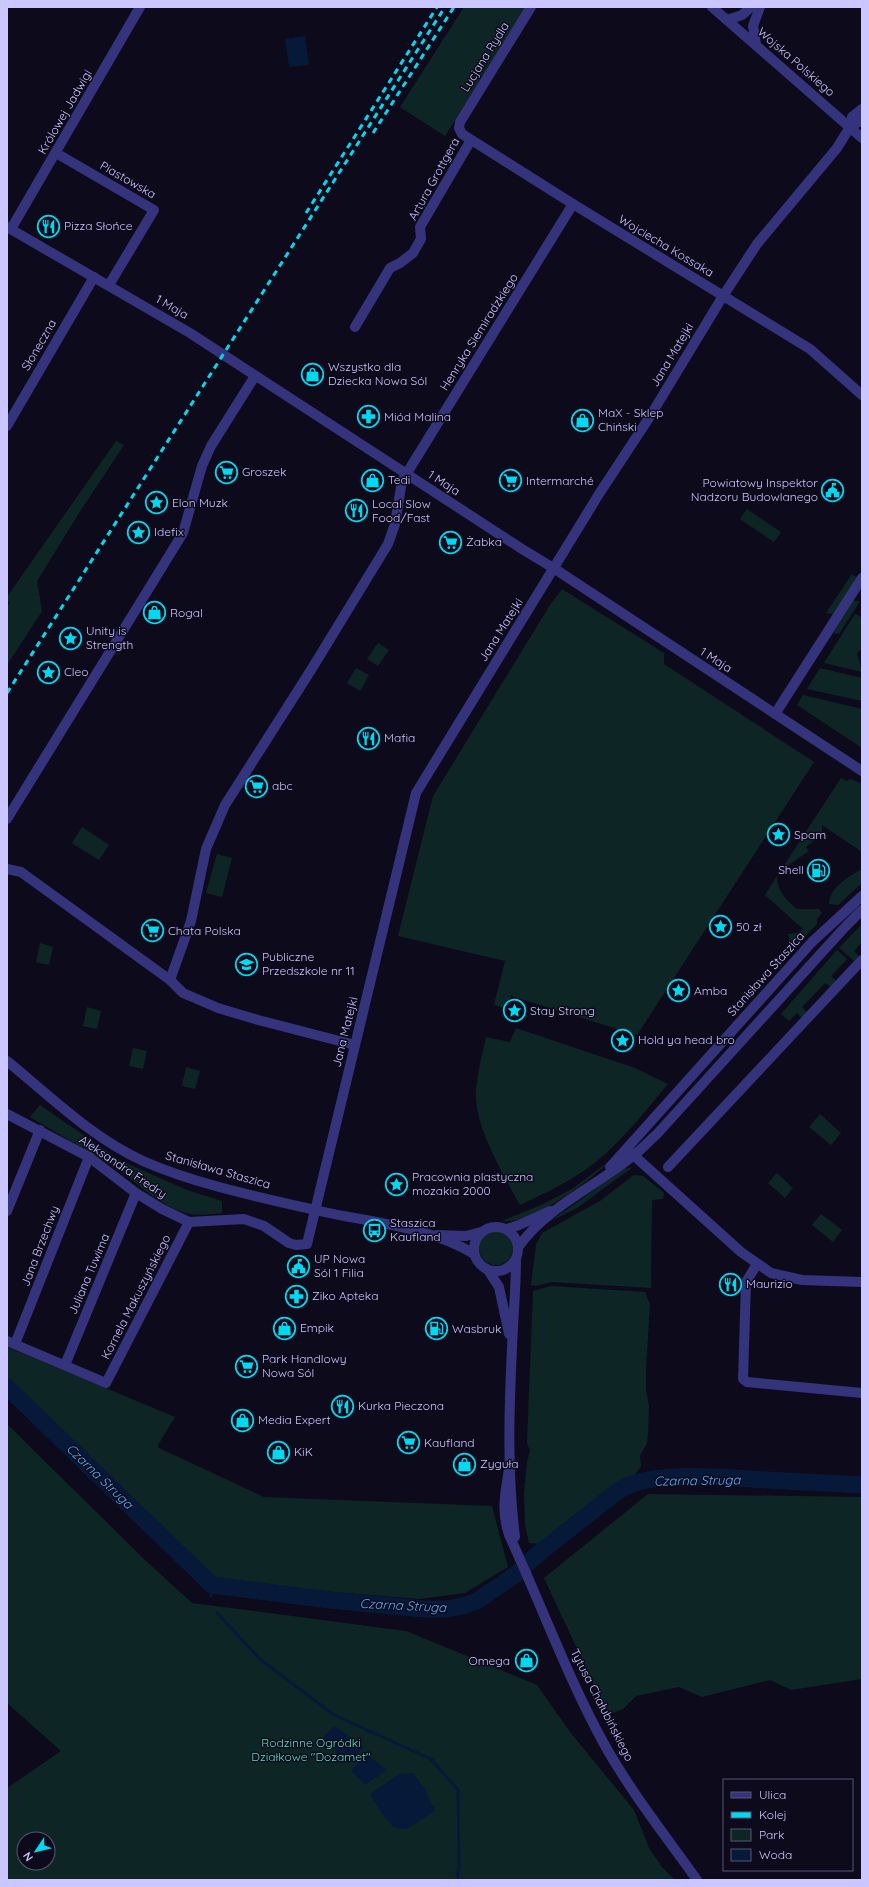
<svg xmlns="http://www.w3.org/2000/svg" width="869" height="1887" font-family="Quicksand,sans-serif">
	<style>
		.green { fill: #0d2625; fill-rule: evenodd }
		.water { fill: #071939 }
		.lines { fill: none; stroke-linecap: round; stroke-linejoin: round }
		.stream { stroke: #071939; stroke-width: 3 }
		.river { stroke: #071939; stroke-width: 17 }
		.minor { stroke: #36337d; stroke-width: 10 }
		.rail { stroke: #00daf1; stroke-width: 3; stroke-dasharray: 6 5; stroke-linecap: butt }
		.labels { text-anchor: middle; stroke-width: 3; stroke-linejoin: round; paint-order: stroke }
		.street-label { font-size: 12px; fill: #ccc6ff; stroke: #0d0a1c }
		.poi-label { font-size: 12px; fill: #ccc6ff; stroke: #0d0a1c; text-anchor: start }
		.park-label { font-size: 12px; fill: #4ee2bc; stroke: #0d0a1c }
		.water-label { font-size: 13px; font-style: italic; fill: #54b1ff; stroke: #0d0a1c }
	</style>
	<rect width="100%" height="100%" fill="#0d0a1c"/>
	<g class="green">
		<path d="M464,7h62l-81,129 -45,-29z"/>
		<path d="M116,441l8,4 -45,68 -42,68 5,30 -35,54v-59l3,-3 -3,-3v-3z"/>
		<path d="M747,509l34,23 -7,10 -34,-23z"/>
		<path d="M852,574l5,4 -24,36 -7,-1z"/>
		<path d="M562,589l102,64v11l150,98 -177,273 -126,-39 -3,13 -14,-4 11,-44 -107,-25 35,-140 117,-191z"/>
		<path d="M853,601h7l-21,33 -6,-1z"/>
		<path d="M855,614l5,2 2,4v28l-5,5 5,19 -38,-9z"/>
		<path d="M378,643l11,7 -11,16 -11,-7z"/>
		<path d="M356,668l13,7 -9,16 -13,-8z"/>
		<path d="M820,668l42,10v23l-55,-12z"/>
		<path d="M803,695l59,14v39l-65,-43z"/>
		<path d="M841,778l6,3 4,-2 11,5v68l-40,-27v9l-16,13 3,4 -28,19z"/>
		<path d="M82,827l27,18 -10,15 -27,-17z"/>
		<path d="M217,854l15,4 -10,39 -16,-4z"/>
		<path d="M862,869v14l-24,22 -9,-1c1,-17 19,-27 33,-35z"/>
		<path d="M777,876c-1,13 10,25 20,33h22l3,4 -5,6v5l-17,18h-10l-2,-8 9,-1 6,-4 -38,-34z"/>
		<path d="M862,924v18l-8,9 5,5 -5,5 -15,-13z"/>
		<path d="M40,943l13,4 -4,18 -13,-3z"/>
		<path d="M837,950l10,9 -16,17 5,5 -5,6 -6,-4 -23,24 5,5 -5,6 -5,-5 -8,8 -8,-7z"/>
		<path d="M87,1007l14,4 -4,18 -14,-3z"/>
		<path d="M516,1028l119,40 33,16c-22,26 -44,55 -71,77 -23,19 -50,31 -77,44 -16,-29 -46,-79 -44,-113 1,-18 6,-37 10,-55l24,5z"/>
		<path d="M133,1048l14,3 -4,18 -14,-3z"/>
		<path d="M186,1067l14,4 -5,18 -13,-3z"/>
		<path d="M40,1105l81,56 -6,6 -85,-50z"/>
		<path d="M820,1114l21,19 -10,12 -22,-18z"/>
		<path d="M612,1159c-19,20 -82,67 -110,62l39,-16 31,-16z"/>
		<path d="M126,1163l61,27 35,11v12c-10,1 -22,3 -32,1 -23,-4 -51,-28 -69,-43z"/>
		<path d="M633,1167l-56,41 -28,14 75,-53z"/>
		<path d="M777,1173l16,15 -8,10 -17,-15z"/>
		<path d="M634,1175l9,1 21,17 -1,6 -11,1 -1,88 -100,-6 -15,4 -5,-1 5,-40 6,-12 58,-32z"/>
		<path d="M821,1214l21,16 -9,12 -21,-17z"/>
		<circle cx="496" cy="1248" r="17"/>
		<path d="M551,1286l94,6 5,12 -4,65v21l3,16 -1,27 -1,10 -7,13 1,10 -7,10 -15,8 -51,41 -29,19 -10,-1 -4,-18 -1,-31 3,-32 3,-11 -3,-8 6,-152z"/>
		<path d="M7,1347l168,70 -17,28 1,3 105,49 228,9 16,61 -43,26 -46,6 -204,-17 -97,-92 -111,-109z"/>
		<path d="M7,1424l138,136 47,43 214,28 131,54 33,47 64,78 15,38 13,19 13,13h-668v-92l54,-37 -54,-48zM24,1839h24v24h-24z"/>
		<path d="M648,1494l214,3v182l-71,11 -21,-10 -68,17 -23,-10 -43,9 -13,13 -15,6 -64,-137z"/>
	</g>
	<g class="water">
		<path d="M305,36l4,29 -20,2 -4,-28z"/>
		<path d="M334,1726l30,21 -17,17 -24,-27z"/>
		<path d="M366,1754l21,16 -22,15 -14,-14z"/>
		<path d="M413,1773l12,16 10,22 -28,18 -14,-2 -11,-13 -12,-20 29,-20z"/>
	</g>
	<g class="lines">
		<g class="stream">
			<path d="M211,1596l1,-11"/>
			<path d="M217,1613l44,47 73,55 97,44 27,31 1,75 -2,15"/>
		</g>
		<path class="river" d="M7,1387l205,198 118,15 94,9h23l16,-3 14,-5 38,-26 24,-22 79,-62c32,-22 111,-13 150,-11 31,2 63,3 94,5"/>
		<g class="minor">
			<path d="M531,7l-71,115 -1,6 3,6 111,70 237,145 52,46"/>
			<path d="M712,7l150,131"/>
			<path d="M727,20l15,-5 9,-8"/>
			<path d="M756,44l-3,-18 7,-19"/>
			<path d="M850,127l12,-7"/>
			<path d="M56,153l98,57 -45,75"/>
			<path d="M7,227l183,106 332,216 33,20 307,202"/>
			<path d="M11,229l129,-222"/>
			<path d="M355,327l35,-59 10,-5 13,-10 8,-14 -1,-12 51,-87"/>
			<path d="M7,426l87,-149"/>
			<path d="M775,714l87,-136"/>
			<path d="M7,819l176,-286 19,-67 9,-20 44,-70"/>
			<path d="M7,869l14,3 149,108 13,13 35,15 40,12 97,25"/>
			<path d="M170,980l21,-59 15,-72 19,-44 86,-135 77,-126 7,-20 7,-43 171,-277"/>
			<path d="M7,1061c43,35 85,77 136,100 52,23 116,36 172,49 51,12 114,16 159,44"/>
			<path d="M7,1114l82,43 47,36 26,16 27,13 55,-3 20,7 25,17 7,2 11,-1 109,-451 183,-299 50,-76 74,-122 34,-52 80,-96 13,-21 2,-10 10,-8"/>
			<path d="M630,1152l111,100 30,21 31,7 60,2"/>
			<path d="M610,1167l202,-225 50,-46"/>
			<path d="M668,1167l194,-207"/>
			<path d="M7,1211l33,-81"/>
			<circle cx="496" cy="1249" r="22"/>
			<path d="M507,1229l12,-4 31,-14"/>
			<path d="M437,1235l29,1 15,-4"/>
			<path d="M519,1246c29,-40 78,-60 115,-91 8,-6 15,-14 23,-21l188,-207 17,-17"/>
			<path d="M757,1264l-11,18 -3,97 4,3 115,11"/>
			<path d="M488,1270l11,17 10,47"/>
			<path d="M7,1341l99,42 83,-161"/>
			<path d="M15,1344l74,-187"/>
			<path d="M65,1365l71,-172"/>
			<path d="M509,1469c-4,26 -8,41 0,66 32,69 58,141 94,207 27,49 62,93 94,138"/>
			<path d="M515,1537c-8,-63 -6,-126 -3,-189 1,-30 4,-59 4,-89"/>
		</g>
		<g class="rail">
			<path d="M373,133l81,-126"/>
			<path d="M306,213l131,-206"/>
			<path d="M7,693l438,-686"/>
		</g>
	</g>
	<defs>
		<symbol id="restaurant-ring" viewBox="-11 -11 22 22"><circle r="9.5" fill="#0d0a1c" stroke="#00daf1" stroke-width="1.5"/><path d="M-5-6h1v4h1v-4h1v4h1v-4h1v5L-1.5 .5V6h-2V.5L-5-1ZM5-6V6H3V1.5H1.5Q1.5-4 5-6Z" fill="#00daf1"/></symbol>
		<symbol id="shop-ring" viewBox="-11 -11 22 22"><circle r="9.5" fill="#0d0a1c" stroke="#00daf1" stroke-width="1.5"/><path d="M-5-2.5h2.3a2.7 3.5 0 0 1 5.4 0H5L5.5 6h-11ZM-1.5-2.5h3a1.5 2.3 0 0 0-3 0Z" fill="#00daf1"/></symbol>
		<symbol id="pharmacy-ring" viewBox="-11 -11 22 22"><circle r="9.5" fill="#0d0a1c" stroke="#00daf1" stroke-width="1.5"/><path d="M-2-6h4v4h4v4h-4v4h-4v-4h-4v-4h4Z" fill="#00daf1"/></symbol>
		<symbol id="supermarket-ring" viewBox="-11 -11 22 22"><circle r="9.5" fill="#0d0a1c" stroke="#00daf1" stroke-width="1.5"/><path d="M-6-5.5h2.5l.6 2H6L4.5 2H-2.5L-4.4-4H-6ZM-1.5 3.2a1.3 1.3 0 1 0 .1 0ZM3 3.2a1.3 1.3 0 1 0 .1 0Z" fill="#00daf1"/></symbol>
		<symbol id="civic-ring" viewBox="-11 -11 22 22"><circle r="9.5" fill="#0d0a1c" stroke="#00daf1" stroke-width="1.5"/><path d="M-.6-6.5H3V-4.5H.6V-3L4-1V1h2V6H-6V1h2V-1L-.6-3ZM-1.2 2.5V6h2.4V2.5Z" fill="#00daf1"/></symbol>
		<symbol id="sight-ring" viewBox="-11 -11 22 22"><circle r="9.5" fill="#0d0a1c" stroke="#00daf1" stroke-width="1.5"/><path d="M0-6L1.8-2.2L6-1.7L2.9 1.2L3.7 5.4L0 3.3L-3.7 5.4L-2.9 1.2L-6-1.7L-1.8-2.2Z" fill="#00daf1"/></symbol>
		<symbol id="fuel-ring" viewBox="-11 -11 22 22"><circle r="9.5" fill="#0d0a1c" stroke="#00daf1" stroke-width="1.5"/><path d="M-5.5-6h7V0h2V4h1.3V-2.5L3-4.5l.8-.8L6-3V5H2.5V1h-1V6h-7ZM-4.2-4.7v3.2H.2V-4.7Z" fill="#00daf1"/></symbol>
		<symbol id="school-ring" viewBox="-11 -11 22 22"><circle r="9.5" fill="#0d0a1c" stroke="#00daf1" stroke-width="1.5"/><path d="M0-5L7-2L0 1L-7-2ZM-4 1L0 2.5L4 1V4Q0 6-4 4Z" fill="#00daf1"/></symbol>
		<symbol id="bus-ring" viewBox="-11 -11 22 22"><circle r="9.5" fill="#0d0a1c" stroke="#00daf1" stroke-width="1.5"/><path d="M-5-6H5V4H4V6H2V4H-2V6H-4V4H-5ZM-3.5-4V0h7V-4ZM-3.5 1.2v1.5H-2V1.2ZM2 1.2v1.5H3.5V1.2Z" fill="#00daf1"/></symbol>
	</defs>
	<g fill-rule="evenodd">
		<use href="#restaurant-ring" x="36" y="214" width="25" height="25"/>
		<use href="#shop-ring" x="300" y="362" width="25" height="25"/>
		<use href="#pharmacy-ring" x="356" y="404" width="25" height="25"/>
		<use href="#shop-ring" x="570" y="408" width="25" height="25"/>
		<use href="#supermarket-ring" x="214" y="460" width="25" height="25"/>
		<use href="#shop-ring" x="360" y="468" width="25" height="25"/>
		<use href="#supermarket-ring" x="498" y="468" width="25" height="25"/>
		<use href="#civic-ring" x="820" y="478" width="25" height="25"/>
		<use href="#sight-ring" x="144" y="490" width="25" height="25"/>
		<use href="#restaurant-ring" x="344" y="498" width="25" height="25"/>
		<use href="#sight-ring" x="126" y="520" width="25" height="25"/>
		<use href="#supermarket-ring" x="438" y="530" width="25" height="25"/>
		<use href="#shop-ring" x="142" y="600" width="25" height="25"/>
		<use href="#sight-ring" x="58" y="626" width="25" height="25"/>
		<use href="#sight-ring" x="36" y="660" width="25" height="25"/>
		<use href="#restaurant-ring" x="356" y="726" width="25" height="25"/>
		<use href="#supermarket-ring" x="244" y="774" width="25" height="25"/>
		<use href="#sight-ring" x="766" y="822" width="25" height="25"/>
		<use href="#fuel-ring" x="806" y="858" width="25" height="25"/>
		<use href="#sight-ring" x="708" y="914" width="25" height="25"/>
		<use href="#supermarket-ring" x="140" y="918" width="25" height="25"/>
		<use href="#school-ring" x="234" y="952" width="25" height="25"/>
		<use href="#sight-ring" x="666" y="978" width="25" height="25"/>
		<use href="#sight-ring" x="502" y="998" width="25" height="25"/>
		<use href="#sight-ring" x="610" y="1028" width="25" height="25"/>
		<use href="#sight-ring" x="384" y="1172" width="25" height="25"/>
		<use href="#bus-ring" x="362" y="1218" width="25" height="25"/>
		<use href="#civic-ring" x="286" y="1254" width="25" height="25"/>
		<use href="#restaurant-ring" x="718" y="1272" width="25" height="25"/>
		<use href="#pharmacy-ring" x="284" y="1284" width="25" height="25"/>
		<use href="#shop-ring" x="272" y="1316" width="25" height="25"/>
		<use href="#fuel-ring" x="424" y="1316" width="25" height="25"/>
		<use href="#supermarket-ring" x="234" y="1354" width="25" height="25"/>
		<use href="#restaurant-ring" x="330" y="1394" width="25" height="25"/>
		<use href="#shop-ring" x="230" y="1408" width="25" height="25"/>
		<use href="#supermarket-ring" x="396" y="1430" width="25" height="25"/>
		<use href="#shop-ring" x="266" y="1440" width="25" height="25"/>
		<use href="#shop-ring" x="452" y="1452" width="25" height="25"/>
		<use href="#shop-ring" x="514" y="1648" width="25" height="25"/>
	</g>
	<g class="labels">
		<g class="street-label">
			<text transform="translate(485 57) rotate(-58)" y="4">Lucjana Rydla</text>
			<text transform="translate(796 62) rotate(41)" y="4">Wojska Polskiego</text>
			<text transform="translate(65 112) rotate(-60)" y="4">Królowej Jadwigi</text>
			<text transform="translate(434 179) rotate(-61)" y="4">Artura Grottgera</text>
			<text transform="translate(128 180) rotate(30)" y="4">Piastowska</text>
			<text transform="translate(666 246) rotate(31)" y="4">Wojciecha Kossaka</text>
			<text transform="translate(172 307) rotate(30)" y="4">1 Maja</text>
			<text transform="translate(479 332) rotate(-58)" y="4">Henryka Siemiradzkiego</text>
			<text transform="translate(39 345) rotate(-60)" y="4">Słoneczna</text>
			<text transform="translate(672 355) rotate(-59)" y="4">Jana Matejki</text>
			<text transform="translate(444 483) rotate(33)" y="4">1 Maja</text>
			<text transform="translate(501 630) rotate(-58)" y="4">Jana Matejki</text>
			<text transform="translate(716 660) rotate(33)" y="4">1 Maja</text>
			<text transform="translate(766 974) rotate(-48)" y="4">Stanisława Staszica</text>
			<text transform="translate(345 1032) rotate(-76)" y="4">Jana Matejki</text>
			<text transform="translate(123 1167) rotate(34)" y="4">Aleksandra Fredry</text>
			<text transform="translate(218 1170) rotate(16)" y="4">Stanisława Staszica</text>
			<text transform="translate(40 1246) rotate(-69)" y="4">Jana Brzechwy</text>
			<text transform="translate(89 1274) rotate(-67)" y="4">Juliana Tuwima</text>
			<text transform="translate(136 1297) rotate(-63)" y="4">Kornela Makuszyńskiego</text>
			<text transform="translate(602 1705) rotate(63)" y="4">Tytusa Chałubińskiego</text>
		</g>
		<g class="poi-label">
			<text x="64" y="230">Pizza Słońce</text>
			<text x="328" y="371">Wszystko dla<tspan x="328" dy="14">Dziecka Nowa Sól</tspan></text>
			<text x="598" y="417">MaX - Sklep<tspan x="598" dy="14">Chiński</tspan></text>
			<text x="384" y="421">Miód Malina</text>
			<text x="242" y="476">Groszek</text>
			<text x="388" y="484">Tedi</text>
			<text x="526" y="485">Intermarché</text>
			<text x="818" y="487" text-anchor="end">Powiatowy Inspektor<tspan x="818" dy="14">Nadzoru Budowlanego</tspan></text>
			<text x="172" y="507">Elon Muzk</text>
			<text x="372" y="508">Local Slow<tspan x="372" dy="14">Food/Fast</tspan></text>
			<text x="154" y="536">Idefix</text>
			<text x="466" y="546">Żabka</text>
			<text x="170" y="617">Rogal</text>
			<text x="86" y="635">Unity is<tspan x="86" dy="14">Strength</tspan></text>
			<text x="64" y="676">Cleo</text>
			<text x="384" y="742">Mafia</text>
			<text x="272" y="790">abc</text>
			<text x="794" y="839">Spam</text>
			<text x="804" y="874" text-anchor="end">Shell</text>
			<text x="736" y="931">50 zł</text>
			<text x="168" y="935">Chata Polska</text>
			<text x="262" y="961">Publiczne<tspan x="262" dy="14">Przedszkole nr 11</tspan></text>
			<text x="694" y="995">Amba</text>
			<text x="530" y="1015">Stay Strong</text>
			<text x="638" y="1044">Hold ya head bro</text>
			<text x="412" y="1181">Pracownia plastyczna<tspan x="412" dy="14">mozakia 2000</tspan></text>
			<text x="390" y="1227">Staszica<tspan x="390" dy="14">Kaufland</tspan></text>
			<text x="314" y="1263">UP Nowa<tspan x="314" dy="14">Sól 1 Filia</tspan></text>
			<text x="746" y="1288">Maurizio</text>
			<text x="312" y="1300">Ziko Apteka</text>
			<text x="300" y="1332">Empik</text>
			<text x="452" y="1333">Wasbruk</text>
			<text x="262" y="1363">Park Handlowy<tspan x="262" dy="14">Nowa Sól</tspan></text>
			<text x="358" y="1410">Kurka Pieczona</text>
			<text x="258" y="1424">Media Expert</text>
			<text x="424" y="1447">Kaufland</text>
			<text x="294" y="1456">KiK</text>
			<text x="480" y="1468">Zyguła</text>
			<text x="510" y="1665" text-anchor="end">Omega</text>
		</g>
		<g class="park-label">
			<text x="311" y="1747">Rodzinne Ogródki<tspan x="311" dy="14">Działkowe "Dozamet"</tspan></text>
		</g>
		<g class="water-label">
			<text transform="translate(100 1476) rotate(44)" y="5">Czarna Struga</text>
			<text transform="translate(697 1480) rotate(-1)" y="5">Czarna Struga</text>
			<text transform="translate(403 1605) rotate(3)" y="5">Czarna Struga</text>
		</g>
	</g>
	<rect width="869" height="1887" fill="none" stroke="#ccc6ff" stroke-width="16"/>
	<rect x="723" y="1779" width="130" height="92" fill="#0d0a1c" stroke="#595577"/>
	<rect x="731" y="1792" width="20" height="6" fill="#36337d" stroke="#595577"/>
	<text x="759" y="1799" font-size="12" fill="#ccc6ff">Ulica</text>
	<rect x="731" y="1812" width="20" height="6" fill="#00daf1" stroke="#595577"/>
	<text x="759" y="1819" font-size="12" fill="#ccc6ff">Kolej</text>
	<rect x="731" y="1829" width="20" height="12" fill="#0d2625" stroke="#595577"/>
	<text x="759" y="1839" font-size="12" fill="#ccc6ff">Park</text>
	<rect x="731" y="1849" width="20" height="12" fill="#071939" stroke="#595577"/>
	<text x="759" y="1859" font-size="12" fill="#ccc6ff">Woda</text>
	<g transform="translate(36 1851) rotate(235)"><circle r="19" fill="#0d0a1c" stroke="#595577"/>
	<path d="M0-3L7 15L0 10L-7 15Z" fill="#00daf1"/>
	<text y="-6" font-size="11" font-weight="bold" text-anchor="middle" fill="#ccc6ff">N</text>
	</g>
</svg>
